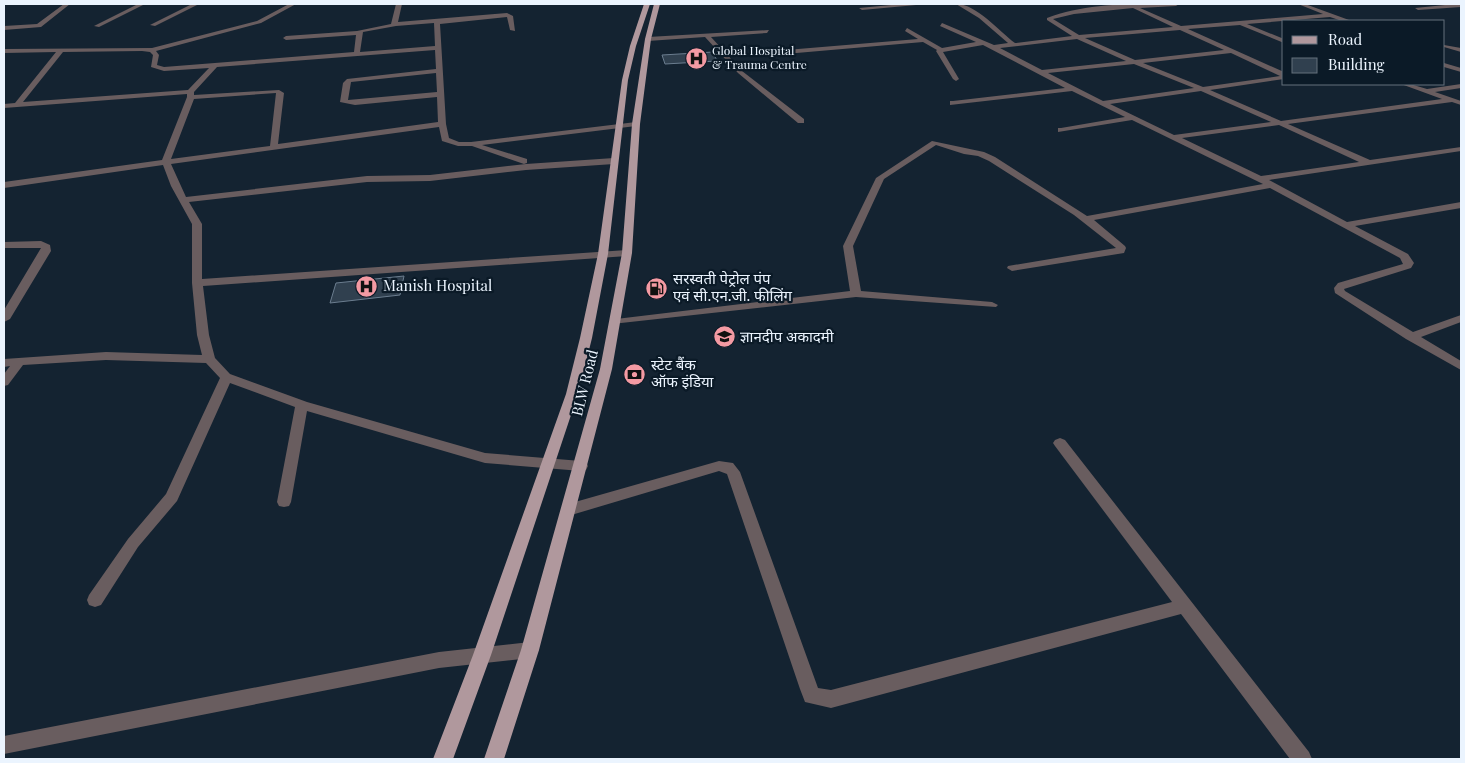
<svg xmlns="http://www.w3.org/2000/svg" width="1465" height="763" font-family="'Playfair Display','Noto Sans Devanagari',serif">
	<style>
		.building { fill: #30404f; stroke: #6b7d8f }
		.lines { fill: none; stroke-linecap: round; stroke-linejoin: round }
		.street { fill: #695d5f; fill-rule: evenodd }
		.primary { fill: #b0989d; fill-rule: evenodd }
		.labels { text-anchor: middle; stroke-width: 4.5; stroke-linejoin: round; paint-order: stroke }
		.far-poi-label { font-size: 12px; fill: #ebf4fe; stroke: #0b1a27; text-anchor: start }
		.poi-label { font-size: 15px; fill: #ebf4fe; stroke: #0b1a27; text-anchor: start }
		.street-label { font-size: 15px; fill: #ebf4fe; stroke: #0b1a27 }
	</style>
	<rect width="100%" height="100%" fill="#142331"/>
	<g class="building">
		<path d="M713,52l4,9 -52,3 -3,-9z"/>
		<path d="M404,276l-4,19 -70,8 6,-20z"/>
	</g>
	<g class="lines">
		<g class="street">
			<path d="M64,4h6l-29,23 -37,3v-4l33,-2z"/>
			<path d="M138,4h7l-46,23 -5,-1z"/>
			<path d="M192,4h7l-44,22 -5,-1z"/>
			<path d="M289,4h7l-35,19 -105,28 3,4 -2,10 7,2 190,-15 2,-17 -70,5 -3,-2 3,-2 71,-5 34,-7 5,-20h6l-4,18 109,-9 6,3 2,15 -5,-1 -3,-13 -67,7 6,100 3,14 10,4h12l165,-20 4,2 -4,2 -154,19 45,14v4l-3,1 -52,-18h-14l-16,-5 -3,-14 -268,37 15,33 181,-21 63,-1 96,-11 88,-6 4,3 -4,3 -88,6 -96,11 -63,1 -178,20 13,22v55l425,-29 5,3 -5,3 -424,30 6,49 6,23 15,16 77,28 178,51 96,8 5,1 2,4 -2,4 -5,1 -96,-8 -178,-52 -16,91 -2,4 -5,1 -5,-1 -2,-4 18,-95 -65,-24 -53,118 -39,46 -37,58 -6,2 -6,-2 -2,-5 2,-5 39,-56 38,-45 54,-116 -14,-15 -100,-3 -83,5 -15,20 -4,1v-12l6,-8 -6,1v-8l102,-7 96,3 -5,-20 -5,-52v-59l-21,-38 -8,-21 -159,23v-6l158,-22 25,-63v-3l-183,14v-4l11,-1 41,-51 -52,1v-4l148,-1 105,-27zM434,23l1,23 -75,6 3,-20 33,-6zM435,50l1,19 -89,10 -4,4 -3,19 15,3 82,-8 1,25 -160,22 6,-51 -5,-3 -85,5v-3l23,-25zM142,51l8,1 3,3 -2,12 13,4 45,-3 -21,22 -165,12 40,-50zM436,73l1,19 -89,8 3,-18zM276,93l-6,53 -99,13 23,-60z"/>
			<path d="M902,4h25l-65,6 -3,-2z"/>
			<path d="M956,4c19,-1 43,27 59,39l57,-7 -25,-16v-2c41,-16 89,-14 132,-14l-3,2 -36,2 41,18 142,-12 -25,-10h7l44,16 1,1h-8l-12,-4 -83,7 37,15v4l-44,-18 -52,4 96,43v7l-74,11 71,31 161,-22 -41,-15h9l17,5 34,-5v4l-26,4 26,9v4l-9,-3 -164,22 82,36 91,-13v4l-192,29 78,42 114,-20v6l-106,18 53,28 6,9 -3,5 -67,21 1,2 68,41 48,-17v7l-40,15 40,24v9l-55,-31 -71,-46 -1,-5 4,-5 65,-19 -3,-6 -130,-70 -176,32 31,26 1,2 -2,5 -112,18 -5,-3 1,-2 108,-18 -42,-33 -85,-54 -11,-5 -14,-2 -28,-9 -52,34 -31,67 8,45 131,11 6,3 -2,2 -140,-10 -244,27 -2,-2 2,-2 4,-1 234,-28 -7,-45 33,-68 56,-37 52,11 11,5 92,59 176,-32 -131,-64 -74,12v-4h3l64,-11 -53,-26 -122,14v-4h3l112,-13 -82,-43 -40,7 16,27 -3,2 -3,-2 -17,-28 1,-1 -14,-8 -162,14 -3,-2 3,-2 157,-13 -13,-8 2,-3 35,20 34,-6 -36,-16 2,-3 52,22 14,-2 -29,-25zM1133,8l40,19 -94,8 -26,-16 21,-5zM1180,30l44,20 -89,10 -50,-22zM1077,39l49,22 -84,9 -42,-22zM1231,53l49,23 -77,11 -60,-24zM1134,64l60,24 -91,13 -55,-28zM1201,91l70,31 -97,13 -64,-31zM1279,125l80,37 -98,14 -79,-38z"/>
			<path d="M1455,4h6v3l-43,3 -3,-2z"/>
			<path d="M769,30l-2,3 -56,4 31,34 62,48v4h-6l-60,-50 -33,-36 -57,4 -3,-2 3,-2z"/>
			<path d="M1444,45l17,3v4l-17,-5z"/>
			<path d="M1444,63l17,5v4l-17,-5z"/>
			<path d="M41,241l9,4 1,6 -41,68 -6,3v-12l37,-62h-37v-6z"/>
			<path d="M1060,438l5,2 244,312 3,7h-22l-109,-145 -350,94 -26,-6 -5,-13 -73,-215 -8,-3 -151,45 -5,-2 -2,-4 2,-4 5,-2 151,-43 14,2 7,9 78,216 13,2 341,-88 -117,-156 -2,-3 2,-3z"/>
			<path d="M530,642l6,3 3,5 -3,5 -6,3 -91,10 -435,86v-18l435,-84z"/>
		</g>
		<g class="primary">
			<path d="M644,4h6l-14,42 -8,34 -20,174 -16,84 -14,56 -87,261 -38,104h-20l40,-104 93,-261 14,-56 18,-84 24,-174 8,-34z"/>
			<path d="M654,4h6l-9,35 -11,85 -8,129 -20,116 -73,281 -35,109h-20l37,-109 79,-281 22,-116 10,-129 13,-85z"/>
		</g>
	</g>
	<defs>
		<symbol id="hospital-disc" viewBox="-11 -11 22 22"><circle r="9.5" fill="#f49aa3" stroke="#0b1a27"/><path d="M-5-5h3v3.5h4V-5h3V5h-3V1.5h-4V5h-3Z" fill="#111"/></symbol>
		<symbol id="fuel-disc" viewBox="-11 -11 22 22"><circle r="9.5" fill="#f49aa3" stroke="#0b1a27"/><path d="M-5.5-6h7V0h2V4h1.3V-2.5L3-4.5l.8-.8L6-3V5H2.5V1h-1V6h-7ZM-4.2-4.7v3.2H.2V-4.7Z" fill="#111"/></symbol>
		<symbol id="school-disc" viewBox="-11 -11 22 22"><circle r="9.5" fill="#f49aa3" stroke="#0b1a27"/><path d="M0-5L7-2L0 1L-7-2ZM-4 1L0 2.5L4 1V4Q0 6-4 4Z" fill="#111"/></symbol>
		<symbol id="bank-disc" viewBox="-11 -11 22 22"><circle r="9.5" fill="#f49aa3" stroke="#0b1a27"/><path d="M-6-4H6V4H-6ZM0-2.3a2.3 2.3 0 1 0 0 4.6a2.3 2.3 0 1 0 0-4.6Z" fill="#111"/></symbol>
	</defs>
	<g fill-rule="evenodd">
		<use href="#hospital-disc" x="684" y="46" width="25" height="25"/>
		<use href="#hospital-disc" x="354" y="274" width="25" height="25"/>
		<use href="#fuel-disc" x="644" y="276" width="25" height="25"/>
		<use href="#school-disc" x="712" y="324" width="25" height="25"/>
		<use href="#bank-disc" x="622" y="362" width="25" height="25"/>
	</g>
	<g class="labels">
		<g class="far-poi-label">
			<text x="712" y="55">Global Hospital<tspan x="712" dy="14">&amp; Trauma Centre</tspan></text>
		</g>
		<g class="poi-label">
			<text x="673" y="284">सरस्वती पेट्रोल पंप<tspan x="673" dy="17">एवं सी.एन.जी. फीलिंग</tspan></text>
			<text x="383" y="291">Manish Hospital</text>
			<text x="740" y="342">ज्ञानदीप अकादमी</text>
			<text x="651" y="370">स्टेट बैंक<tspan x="651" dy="17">ऑफ इंडिया</tspan></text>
		</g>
		<g class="street-label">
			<text transform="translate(585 383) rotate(-76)" y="5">BLW Road</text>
		</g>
	</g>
	<rect width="1465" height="763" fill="none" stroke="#ebf4fe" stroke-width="10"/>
	<rect x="1282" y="20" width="162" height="65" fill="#0b1a27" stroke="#65717d"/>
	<rect x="1292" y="36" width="25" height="8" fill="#b0989d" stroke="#65717d"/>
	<text x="1328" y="45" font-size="15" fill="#ebf4fe">Road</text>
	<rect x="1292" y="58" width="25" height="15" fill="#30404f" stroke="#65717d"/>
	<text x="1328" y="70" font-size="15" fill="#ebf4fe">Building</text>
</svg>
